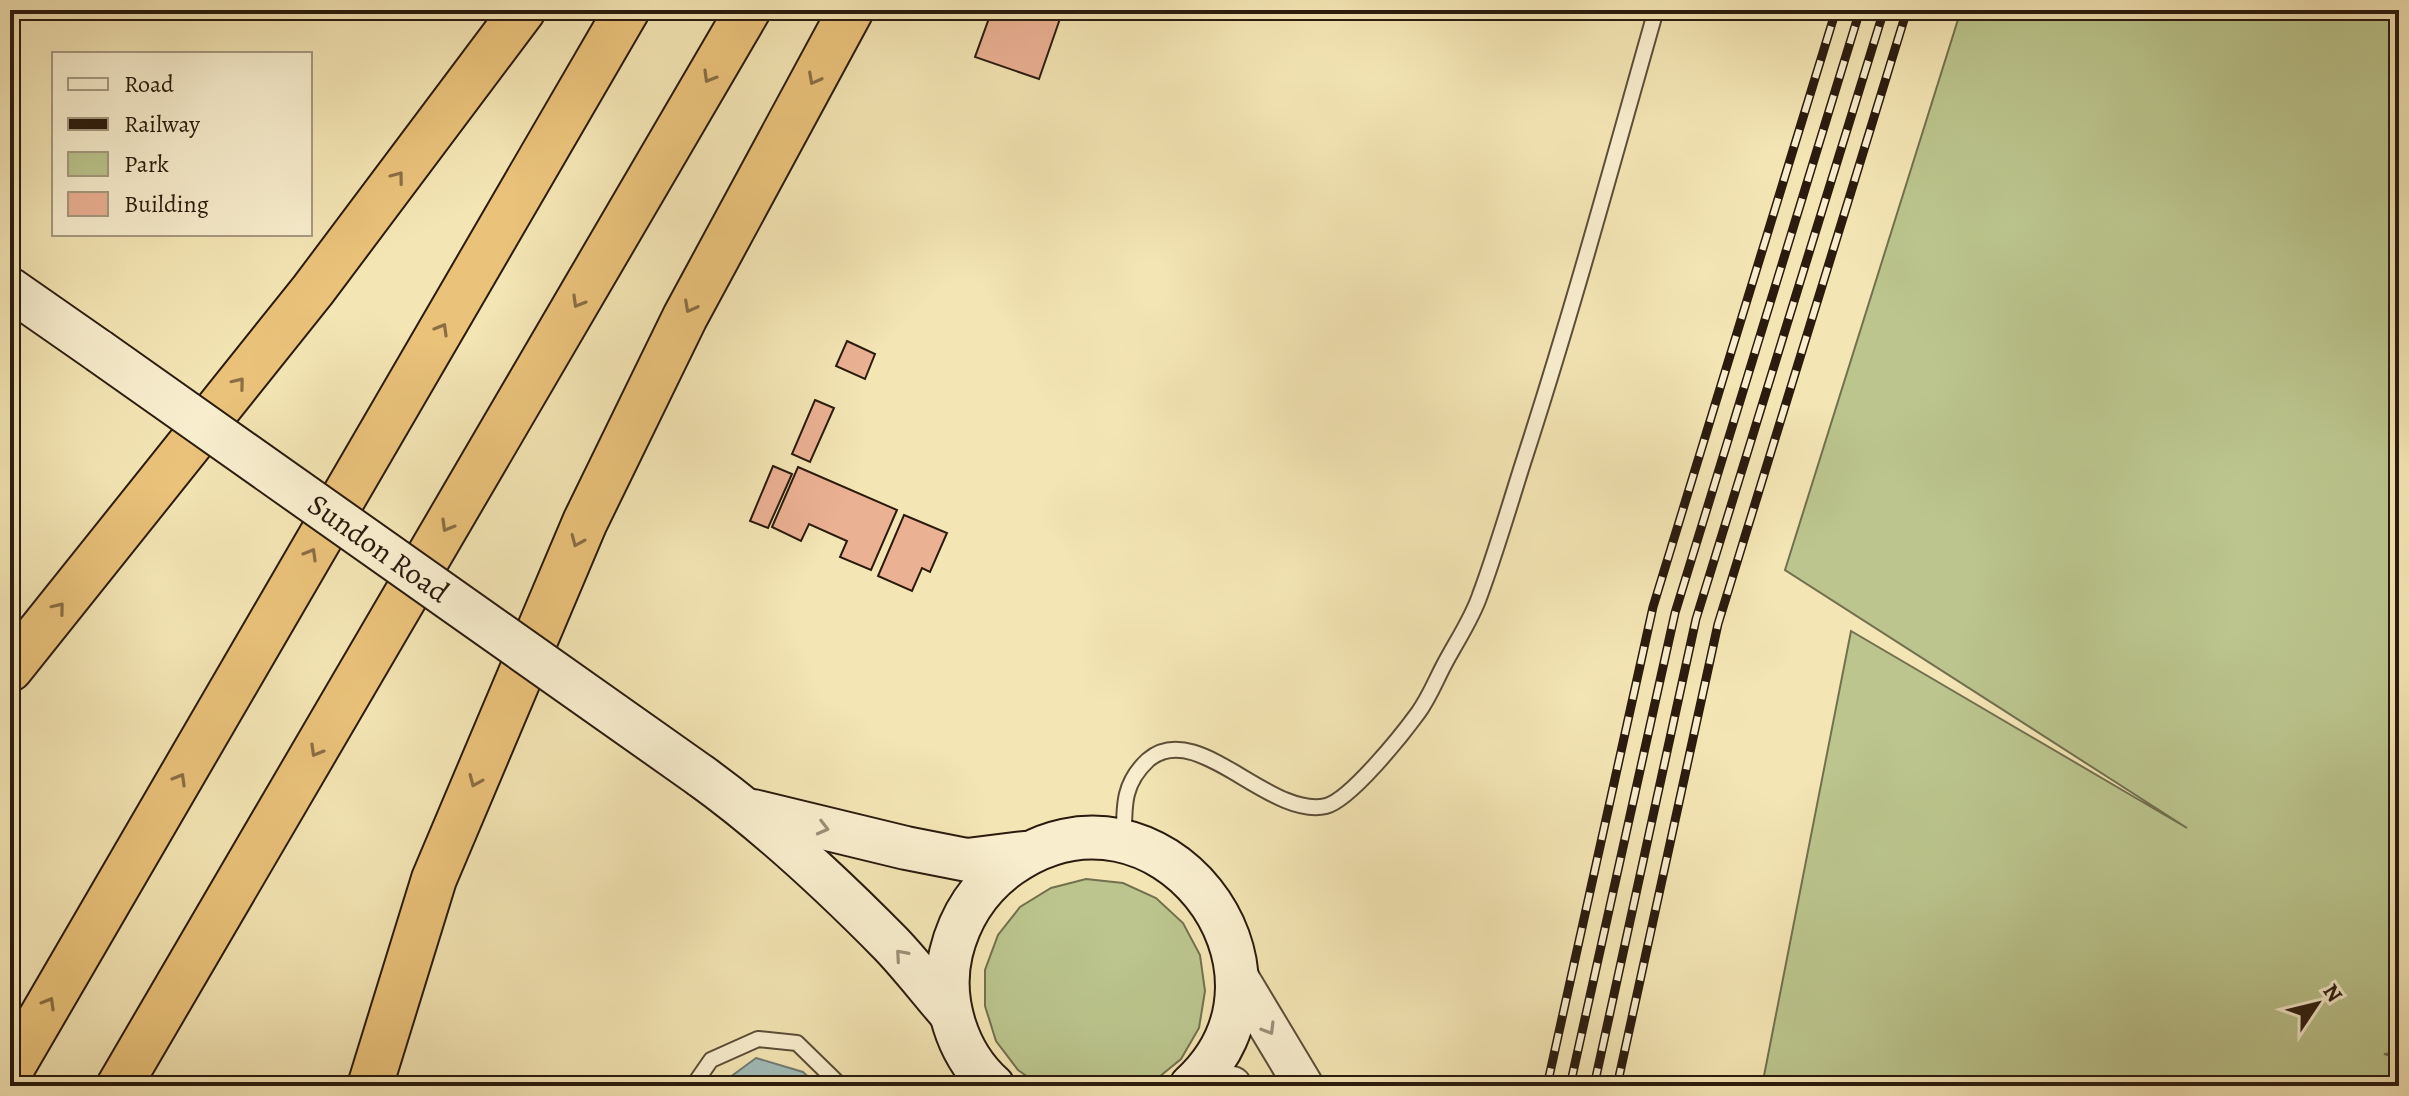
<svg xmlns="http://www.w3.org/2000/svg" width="2409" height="1096" font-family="Alegreya,serif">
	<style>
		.green { fill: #bbc58d; stroke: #72704e; stroke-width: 2 }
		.water { fill: #a2bcb9; stroke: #727c75; stroke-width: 2 }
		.building { fill: #ebb193; stroke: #2a1b0e; stroke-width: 2 }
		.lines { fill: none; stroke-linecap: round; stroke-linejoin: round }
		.service-casing { stroke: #5c4e38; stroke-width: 18 }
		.tertiary-casing { stroke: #5c4e38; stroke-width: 42 }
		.secondary-casing { stroke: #2a1b0e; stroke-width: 46 }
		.motorway-casing { stroke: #2a1b0e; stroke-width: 48 }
		.service { stroke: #f8eece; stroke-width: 14 }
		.tertiary { stroke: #f8eece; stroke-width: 38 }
		.secondary { stroke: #f8eece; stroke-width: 42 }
		.motorway { stroke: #eac27a; stroke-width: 44 }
		.rail-casing { stroke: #2a1b0e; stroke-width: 9 }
		.rail { stroke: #f8eece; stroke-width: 6; stroke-dasharray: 18; stroke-linecap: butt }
		.secondary-bridge-casing { stroke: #2a1b0e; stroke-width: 46; stroke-linecap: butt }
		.secondary-bridge { stroke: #f8eece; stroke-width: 42 }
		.oneway { stroke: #8a6e44 }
		.oneway2 { stroke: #9b8f78 }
		.labels { text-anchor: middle; stroke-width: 7; stroke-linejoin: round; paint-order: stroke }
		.street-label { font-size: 30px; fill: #2a1b0e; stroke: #f8eece }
	</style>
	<rect width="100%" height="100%" fill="#f4e5b4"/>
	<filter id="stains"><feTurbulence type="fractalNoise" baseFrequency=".0025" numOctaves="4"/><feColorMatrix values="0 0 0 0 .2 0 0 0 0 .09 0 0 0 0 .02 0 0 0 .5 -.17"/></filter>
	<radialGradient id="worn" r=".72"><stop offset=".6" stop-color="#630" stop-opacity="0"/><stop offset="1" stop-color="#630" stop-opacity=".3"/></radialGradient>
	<g class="green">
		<path d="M1961,10h438v1042l-15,2 15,4v28h-637l89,-455 336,197 -402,-258z"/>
		<path d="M1086,879l37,4 33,15 27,25 17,32 5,36 -6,37 -18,31 -33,27h-107l-23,-16 -22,-29 -11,-35v-36l13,-35 22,-28 31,-19z"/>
	</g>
	<path class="water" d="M756,1058l47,14 15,14h-100z"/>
	<g class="building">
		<path d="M992,10h71l-24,69 -64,-22z"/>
		<path d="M847,341l28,13 -10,25 -29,-13z"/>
		<path d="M815,400l19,8 -24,54 -18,-8z"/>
		<path d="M773,466l19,8 -24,54 -18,-7z"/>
		<path d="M798,467l99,43 -26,60 -31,-13 7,-16 -38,-17 -8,17 -29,-14z"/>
		<path d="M904,515l43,18 -17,39 -8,-4 -10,23 -34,-15z"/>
	</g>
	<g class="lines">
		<defs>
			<g id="service">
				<path d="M1124,837c0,-31 -1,-54 24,-77 49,-42 121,59 178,46 24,-6 76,-71 92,-93 11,-15 18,-33 26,-48 12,-23 28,-46 36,-70 16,-43 29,-88 43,-132 49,-150 90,-302 133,-453"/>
				<path d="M693,1086l18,-26 47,-21 39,4 44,43"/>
			</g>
			<g id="tertiary">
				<path d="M1235,971l69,115"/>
				<path d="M1191,1086h41"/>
			</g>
			<g id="secondary">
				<path d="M10,289l89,62"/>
				<path d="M701,776c68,49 131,108 190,168 21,22 40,47 60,70"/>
				<path d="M753,811l153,37 61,12 57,-7"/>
				<path d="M993,1086c-36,-32 -53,-86 -42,-133 9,-37 28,-66 59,-88 147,-102 308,104 181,221"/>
			</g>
			<g id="motorway">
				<path d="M10,669l303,-379 210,-280"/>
				<path d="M10,1071l617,-1061"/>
				<path d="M119,1086l629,-1076"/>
				<path d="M370,1086l64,-207 151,-357 100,-205 166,-307"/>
			</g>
		</defs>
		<use href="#service" class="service-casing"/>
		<use href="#tertiary" class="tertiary-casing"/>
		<use href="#secondary" class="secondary-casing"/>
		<use href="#motorway" class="motorway-casing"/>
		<use href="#service" class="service"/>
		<use href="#tertiary" class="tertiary"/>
		<use href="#secondary" class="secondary"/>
		<use href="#motorway" class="motorway"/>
		<defs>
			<g id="rail">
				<path d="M1547,1086l106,-479 183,-597"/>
				<path d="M1570,1086l105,-473 185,-603"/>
				<path d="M1594,1086l102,-467 188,-609"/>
				<path d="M1617,1086l101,-462 189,-614"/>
			</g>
		</defs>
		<use href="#rail" class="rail-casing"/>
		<use href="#rail" class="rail"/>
		<defs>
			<g id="secondary-bridge">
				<path id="s1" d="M99,351l602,425"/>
			</g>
		</defs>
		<use href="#secondary-bridge" class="secondary-bridge-casing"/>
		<use href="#secondary-bridge" class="secondary-bridge"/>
	</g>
	<defs><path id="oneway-chevron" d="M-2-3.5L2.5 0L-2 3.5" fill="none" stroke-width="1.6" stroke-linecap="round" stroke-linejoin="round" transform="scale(2)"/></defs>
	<g class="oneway">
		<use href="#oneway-chevron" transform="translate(709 77) rotate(120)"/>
		<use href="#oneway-chevron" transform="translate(814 79) rotate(118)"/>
		<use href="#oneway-chevron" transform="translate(398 177) rotate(-53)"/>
		<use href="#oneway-chevron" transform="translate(578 302) rotate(120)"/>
		<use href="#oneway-chevron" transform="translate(690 307) rotate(118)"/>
		<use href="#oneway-chevron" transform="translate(442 329) rotate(-60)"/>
		<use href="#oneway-chevron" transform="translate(239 383) rotate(-51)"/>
		<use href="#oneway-chevron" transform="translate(447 526) rotate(120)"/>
		<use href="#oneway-chevron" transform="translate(577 541) rotate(113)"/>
		<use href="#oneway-chevron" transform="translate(311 554) rotate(-60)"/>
		<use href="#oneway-chevron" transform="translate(59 608) rotate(-51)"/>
		<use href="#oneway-chevron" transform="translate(316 751) rotate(120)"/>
		<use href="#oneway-chevron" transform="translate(180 779) rotate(-60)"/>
		<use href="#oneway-chevron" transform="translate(475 781) rotate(113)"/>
		<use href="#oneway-chevron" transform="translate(49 1003) rotate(-60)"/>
	</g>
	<g class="oneway2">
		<use href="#oneway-chevron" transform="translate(823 828) rotate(14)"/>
		<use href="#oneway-chevron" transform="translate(901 955) rotate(-131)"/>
		<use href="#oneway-chevron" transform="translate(1269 1029) rotate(59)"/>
	</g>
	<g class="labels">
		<g class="street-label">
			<text dy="10" stroke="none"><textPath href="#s1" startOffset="342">Sundon Road</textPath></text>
		</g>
	</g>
	<rect width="2409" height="1096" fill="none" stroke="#f4e5b4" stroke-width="40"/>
	<rect x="12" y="12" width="2385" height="1072" fill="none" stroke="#2a1b0e" stroke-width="4"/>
	<rect x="20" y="20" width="2369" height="1056" fill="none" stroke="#2a1b0e" stroke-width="2"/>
	<rect x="52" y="52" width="260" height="184" fill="#f8eece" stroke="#a69a81" stroke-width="2"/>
	<rect x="68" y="78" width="40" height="12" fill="#f8eece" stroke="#a69a81" stroke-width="2"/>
	<text x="124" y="92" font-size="24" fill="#2a1b0e">Road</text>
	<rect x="68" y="118" width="40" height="12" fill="#2a1b0e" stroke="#a69a81" stroke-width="2"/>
	<text x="124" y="132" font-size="24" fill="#2a1b0e">Railway</text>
	<rect x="68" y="152" width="40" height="24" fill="#bbc58d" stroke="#a69a81" stroke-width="2"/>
	<text x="124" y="172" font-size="24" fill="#2a1b0e">Park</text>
	<rect x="68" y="192" width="40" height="24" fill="#ebb193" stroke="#a69a81" stroke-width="2"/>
	<text x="124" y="212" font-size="24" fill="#2a1b0e">Building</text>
	<g transform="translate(2317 1004) rotate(55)" stroke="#f8eece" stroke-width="6" paint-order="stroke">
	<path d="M0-6L14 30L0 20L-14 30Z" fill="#2a1b0e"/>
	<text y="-12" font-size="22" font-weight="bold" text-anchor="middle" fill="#2a1b0e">N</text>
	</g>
	<rect width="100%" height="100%" filter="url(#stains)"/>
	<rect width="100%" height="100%" fill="url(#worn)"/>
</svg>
